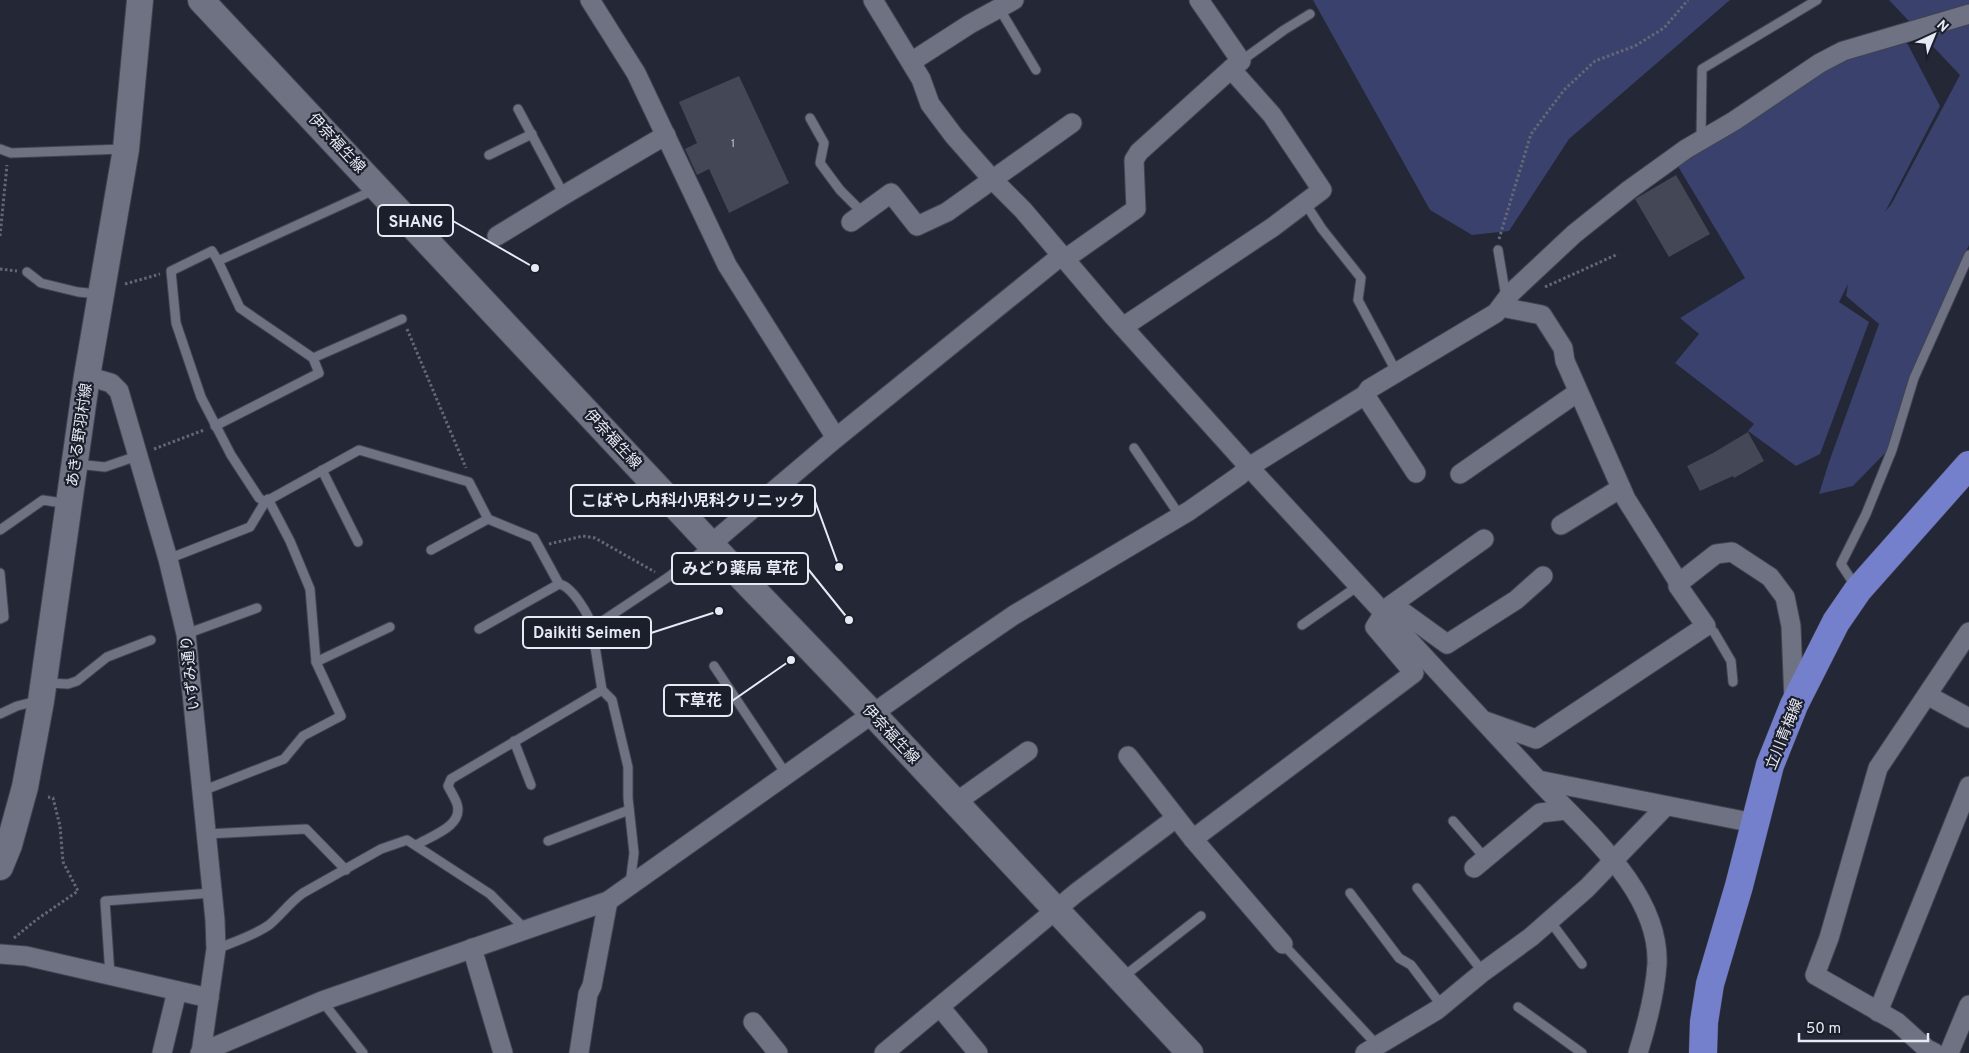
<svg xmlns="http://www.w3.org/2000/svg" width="1969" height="1053" font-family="Overpass,'Noto Sans JP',sans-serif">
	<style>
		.green { fill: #39416c }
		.building { fill: #434756 }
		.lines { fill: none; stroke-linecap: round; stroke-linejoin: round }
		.lane-casing { stroke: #414450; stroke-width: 11 }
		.street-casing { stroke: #414450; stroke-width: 21 }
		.secondary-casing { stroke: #414450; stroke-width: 28 }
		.primary-casing { stroke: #414450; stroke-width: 29 }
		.path { stroke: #656874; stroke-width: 3; stroke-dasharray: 2.5 2.5; stroke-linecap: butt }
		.lane { stroke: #6e7283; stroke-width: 9 }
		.street { stroke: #6e7283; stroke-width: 19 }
		.secondary { stroke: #6e7283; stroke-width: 26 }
		.primary { stroke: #7580cc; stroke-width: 28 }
		.labels { text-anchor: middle; stroke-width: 4.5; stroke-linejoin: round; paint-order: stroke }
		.number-label { font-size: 12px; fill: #bec1cc }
		.street-label { font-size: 15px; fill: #e7eaf3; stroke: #1b1e2b }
		.leader { fill: none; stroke: #e7eaf3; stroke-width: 2 }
		.callout-dot { fill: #e7eaf3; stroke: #1b1e2b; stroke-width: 2 }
		.callout { fill: #1b1e2b; stroke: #e7eaf3; stroke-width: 2 }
		.callout-label { font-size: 16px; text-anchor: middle; font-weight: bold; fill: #e7eaf3 }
	</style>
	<rect width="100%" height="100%" fill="#242735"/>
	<g class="green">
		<path d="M1313,0h417l-161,139 -60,92 -37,4 -42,-25z"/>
		<path d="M1889,0h80v245l-58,132 -25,75 -33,34 -34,8 10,-32 50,-138 -33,-28 2,-12 -9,18 30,20 -49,132 -24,12 -48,-35 6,-7 -79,-61 24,-29 -19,-16 65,-40 -69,-115 147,-95 82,-29 35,67 -55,106 7,-9 68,-128z"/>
	</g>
	<g class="building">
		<path d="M739,76l50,107 -60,30 -20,-44 -12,6 -12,-26 12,-6 -18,-41z"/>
		<path d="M1676,175l34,59 -41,23 -34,-58z"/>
		<path d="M1748,432l16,29 -30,17 -1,-2 -33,15 -13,-25 26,-13z"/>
	</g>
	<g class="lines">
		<defs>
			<g id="lane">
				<path d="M999,8l37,62"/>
				<path d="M1241,61l43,-31 26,-16"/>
				<path d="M518,109l46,86"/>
				<path d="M810,118l14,25 -4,20 20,27 23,23"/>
				<path d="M1701,139l1,-70 115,-69"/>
				<path d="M0,149l11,4 113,-4"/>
				<path d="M489,155l43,-21"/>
				<path d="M1305,203l17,26 39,49 -3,22 39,73"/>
				<path d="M1498,250l8,47"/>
				<path d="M218,261l-6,-10 -41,20 5,52 25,74 30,58 28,43 6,4"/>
				<path d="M27,272l14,11 37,9 21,2"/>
				<path d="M313,358l89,-39"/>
				<path d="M215,426l104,-53 -6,-15 -73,-50 -22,-47 156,-71"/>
				<path d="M1134,448l46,68"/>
				<path d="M76,464l29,3 32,-11"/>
				<path d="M322,470l36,72"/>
				<path d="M0,530l43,-30 25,4"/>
				<path d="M431,550l57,-31"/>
				<path d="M168,559l82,-32 15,-25 94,-52 110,32 19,37 46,19 25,46c13,2 31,32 33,44"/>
				<path d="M0,573l4,44 -4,2"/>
				<path d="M1856,587l-15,-23 25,-50 26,-64 22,-72 55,-123"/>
				<path d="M1302,625l56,-39"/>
				<path d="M1706,626l8,6 17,29 2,21"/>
				<path d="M479,629l80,-45"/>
				<path d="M186,634l71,-26"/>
				<path d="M316,662l74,-35"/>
				<path d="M714,666l72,108"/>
				<path d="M46,683l22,1 9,-3 30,-24 44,-17"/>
				<path d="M0,714l17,-8 20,-5"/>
				<path d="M514,741l17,44"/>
				<path d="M202,791l82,-32 19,-23 38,-20 -25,-54 -6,-73 -20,-48 -22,-42"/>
				<path d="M1453,821l32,37"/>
				<path d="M206,834l100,-5 40,41"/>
				<path d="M548,841l81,-31"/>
				<path d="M416,845c15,-9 48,-19 41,-41 -2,-6 -6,-12 -9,-18l3,-7 151,-89"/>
				<path d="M630,884l4,-31 -6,-55v-31l-16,-67 -10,-10 -10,-62 75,-50 42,-32"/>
				<path d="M1417,888l66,84"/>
				<path d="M1350,893l49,65 12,7 31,41"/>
				<path d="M1550,921l32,43"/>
				<path d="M1283,944l94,101"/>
				<path d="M216,949c18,-7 37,-13 53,-24 12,-10 21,-23 34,-32l78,-44 26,-9 83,54 36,36"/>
				<path d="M110,975l-5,-74 106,-8"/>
				<path d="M1123,977l78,-61"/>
				<path d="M322,1001l41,52"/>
				<path d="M1518,1007l64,46"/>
			</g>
			<g id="street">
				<path d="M590,0l46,73 91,192 109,173"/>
				<path d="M873,0l48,79 9,25 24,32 38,43 31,31 91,107 135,150 289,313 216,43"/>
				<path d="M911,62l59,-38 44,-24"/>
				<path d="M851,222l40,-29 26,33 30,-14 125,-89"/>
				<path d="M497,236l67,-41 102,-60"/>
				<path d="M1065,259l71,-50 -2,-49 5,-8 92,-83"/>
				<path d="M1501,307l41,8 21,33 2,13 61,138 53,84 37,-29 16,-2 38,25 15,20 6,29 3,76"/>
				<path d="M1123,327l150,-100 49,-37 -50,-75 -41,-46 10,-8 -42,-61"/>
				<path d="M87,376l24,7 8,8 49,168 18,75 29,286 1,29 -15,104"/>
				<path d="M1365,395l51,78"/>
				<path d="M1460,474l118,-82"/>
				<path d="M1561,525l60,-37"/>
				<path d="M711,544l125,-106 226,-183"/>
				<path d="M1384,614l16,-4 47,34 69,-44 27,-24"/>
				<path d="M1927,695l42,23"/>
				<path d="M1485,721l51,18 170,-113 -28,-40 1,-3"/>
				<path d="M1128,756l65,83 90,105"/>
				<path d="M1538,780c45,49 122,111 119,184 -2,31 -10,60 -19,89"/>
				<path d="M955,803l73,-52"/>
				<path d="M1193,839l221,-166 -39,-46 12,-19 97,-69"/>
				<path d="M1474,868l66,-55 26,-3"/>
				<path d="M472,948l31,105"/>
				<path d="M0,954l26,2 183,42"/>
				<path d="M940,1007l38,46"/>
				<path d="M1878,1012l91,-226"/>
				<path d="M753,1022l25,31"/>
				<path d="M162,1053l15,-62"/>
				<path d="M200,1053l122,-52 286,-100 349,-247 57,-39 175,-104 50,-35 10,-9 116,-72 4,-6 127,-76 15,-20 63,-59 55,-44 57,-41 48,-28 86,-58 23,-12 126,-37"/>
				<path d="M579,1053l9,-59 4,-8 16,-85"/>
				<path d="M884,1053l192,-160 100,-75"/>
				<path d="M1365,1053l72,-43 46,-38 48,-35 56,-49 79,-82"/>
				<path d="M1935,1053l-8,-4 -30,-27 -82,-47 14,-37 49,-170 91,-136"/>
				<path d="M1949,1053l20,-48"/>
			</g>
			<g id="secondary">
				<path d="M201,0l548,585 123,128 318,340"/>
				<path d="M0,867l9,-22 16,-58 16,-86 46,-325 39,-227 14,-149"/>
			</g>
			<path id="primary" d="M1703,1053l1,-31 6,-38 29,-98 31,-121 24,-60 42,-83 22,-32 111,-125"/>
		</defs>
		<use href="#lane" class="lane-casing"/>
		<use href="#street" class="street-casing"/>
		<use href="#secondary" class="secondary-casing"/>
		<use href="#primary" class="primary-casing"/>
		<g class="path">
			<path d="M0,236l7,-71"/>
			<path d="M1499,239l32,-105 33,-44 31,-29 40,-15 29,-18 24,-28"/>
			<path d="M0,269l17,2"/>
			<path d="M125,284l35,-10"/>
			<path d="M1545,287l73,-33"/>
			<path d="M407,329l59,139"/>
			<path d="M154,449l50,-19"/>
			<path d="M549,544l34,-8 12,2 60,34"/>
			<path d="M14,938l22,-18 42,-29 -15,-29 -3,-36 -7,-28 -5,-1"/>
		</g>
		<use href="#lane" class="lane"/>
		<use href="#street" class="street"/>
		<use href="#secondary" class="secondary"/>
		<use href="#primary" class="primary"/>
	</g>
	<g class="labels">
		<g class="number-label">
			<text x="733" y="147">1</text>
		</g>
		<g class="street-label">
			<text transform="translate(337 143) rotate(47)" y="5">伊奈福生線</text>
			<text transform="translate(79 435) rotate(-82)" y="5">あきる野羽村線</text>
			<text transform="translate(613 439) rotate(47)" y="5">伊奈福生線</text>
			<text transform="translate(190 673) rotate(-96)" y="5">いずみ通り</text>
			<text transform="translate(891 734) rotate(47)" y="5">伊奈福生線</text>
			<text transform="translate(1784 734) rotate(-68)" y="5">立川青梅線</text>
		</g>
	</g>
	<path class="leader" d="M535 268L453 221M839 567L815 501M849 620L808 569M719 611L651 633M791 660L732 701"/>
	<g class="callout-dot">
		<circle cx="535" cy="268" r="5"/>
		<circle cx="839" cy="567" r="5"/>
		<circle cx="849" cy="620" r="5"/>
		<circle cx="719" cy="611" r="5"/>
		<circle cx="791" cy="660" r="5"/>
	</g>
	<g class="callout">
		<rect x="378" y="205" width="75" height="31" rx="5"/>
		<rect x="571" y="485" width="244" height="31" rx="5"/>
		<rect x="672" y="553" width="136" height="31" rx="5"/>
		<rect x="523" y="617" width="128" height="31" rx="5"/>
		<rect x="664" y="685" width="68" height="31" rx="5"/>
	</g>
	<g class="callout-label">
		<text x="416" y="227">SHANG</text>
		<text x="693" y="506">こばやし内科小児科クリニック</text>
		<text x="740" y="574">みどり薬局 草花</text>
		<text x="587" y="638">Daikiti Seimen</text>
		<text x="698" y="706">下草花</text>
	</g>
	<g transform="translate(1934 35) rotate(44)" stroke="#1b1e2b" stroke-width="4" paint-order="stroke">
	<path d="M0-4L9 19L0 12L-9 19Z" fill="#e7eaf3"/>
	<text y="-8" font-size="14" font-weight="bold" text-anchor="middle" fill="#e7eaf3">N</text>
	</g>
	<path d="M1799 1033v8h129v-8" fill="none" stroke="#e7eaf3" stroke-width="2.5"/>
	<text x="1806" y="1033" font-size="15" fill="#e7eaf3" stroke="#1b1e2b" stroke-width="4" paint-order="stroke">50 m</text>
</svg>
